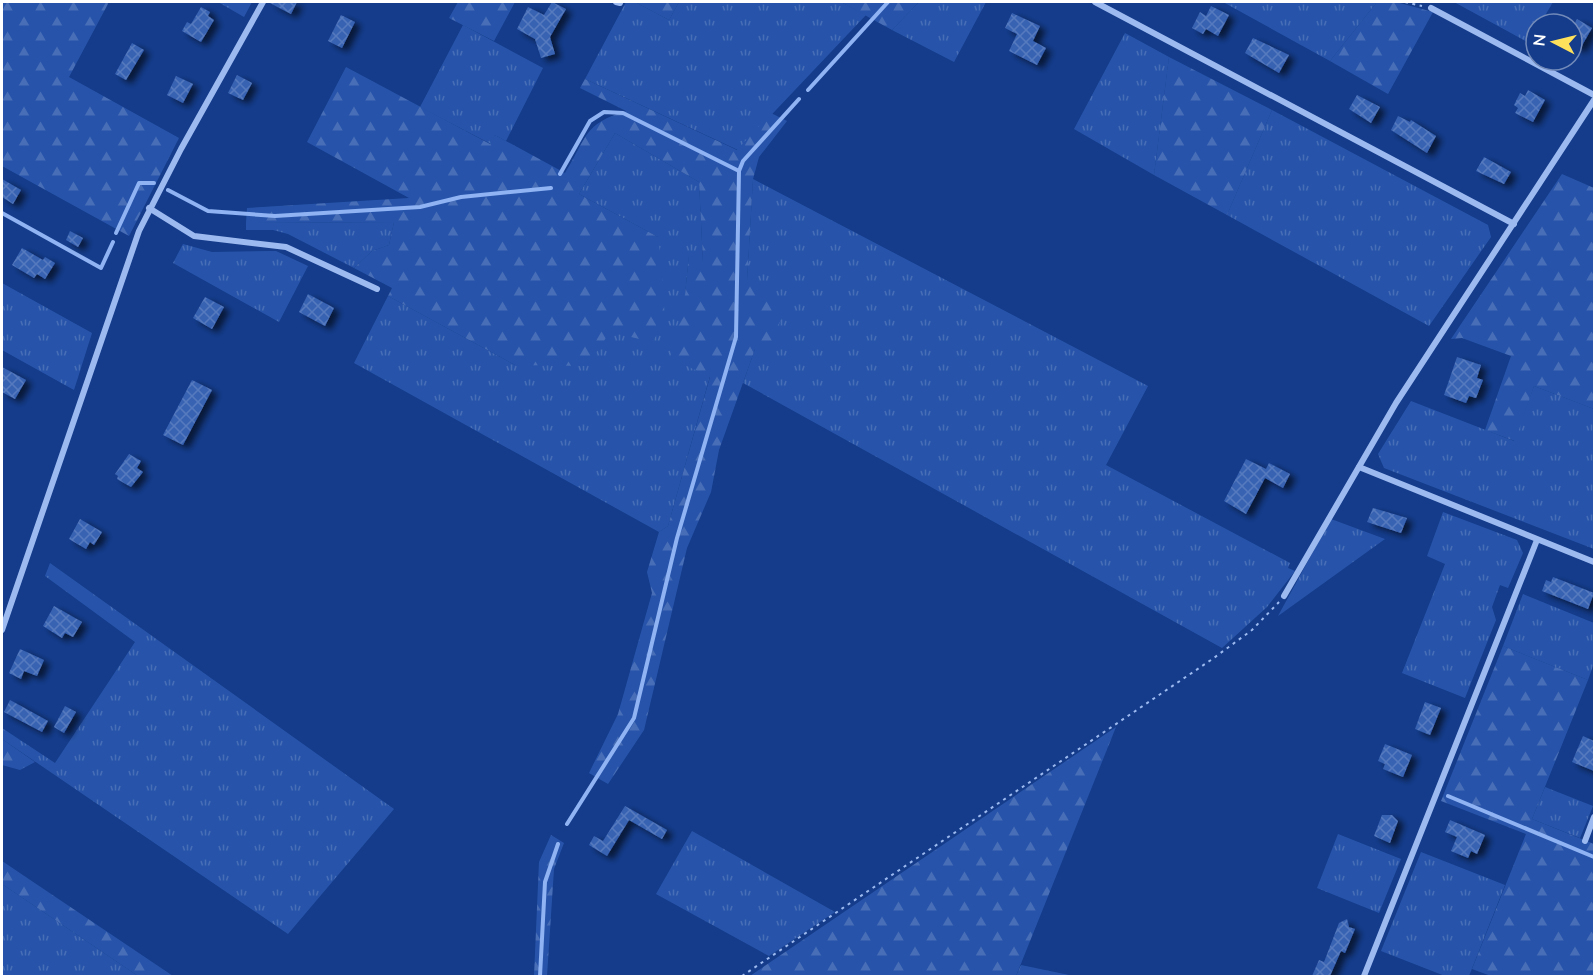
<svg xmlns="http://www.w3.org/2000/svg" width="1596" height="978" font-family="'Nunito Sans',sans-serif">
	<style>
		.grass { fill: url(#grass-tufts) }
		.forest { fill: url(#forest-firs) }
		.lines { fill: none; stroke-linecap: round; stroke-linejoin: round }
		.stream { stroke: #8fb3f3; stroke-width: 4 }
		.building { fill: url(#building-cross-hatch); filter: url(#shadow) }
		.path { stroke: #9dbaf0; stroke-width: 2; stroke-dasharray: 3 4.5; stroke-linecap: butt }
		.street { stroke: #9dbaf0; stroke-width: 6 }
	</style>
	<defs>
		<pattern id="grass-tufts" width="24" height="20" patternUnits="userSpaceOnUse" patternTransform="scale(1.5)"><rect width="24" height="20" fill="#2754aa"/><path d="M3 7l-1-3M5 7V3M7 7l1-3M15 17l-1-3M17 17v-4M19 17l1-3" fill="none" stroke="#476eb7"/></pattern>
		<pattern id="forest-firs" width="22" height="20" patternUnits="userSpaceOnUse" patternTransform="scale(1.5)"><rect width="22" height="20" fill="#2754aa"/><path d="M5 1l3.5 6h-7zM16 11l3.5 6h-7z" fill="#476eb7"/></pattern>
		<pattern id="building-cross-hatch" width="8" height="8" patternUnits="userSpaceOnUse" patternTransform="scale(1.5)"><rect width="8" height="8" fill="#3862b2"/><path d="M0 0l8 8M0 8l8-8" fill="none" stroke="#567abe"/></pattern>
		<filter id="shadow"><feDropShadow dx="6" dy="4" stdDeviation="3" flood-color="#0009"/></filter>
	</defs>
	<rect width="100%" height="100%" fill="#143c8b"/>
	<g class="grass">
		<path d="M218,2h34l-8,15z"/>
		<path d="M626,2h9l34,18 10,-18h162l25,13 -128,135 -153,-71z"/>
		<path d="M919,2h67l-32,60 -62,-32z"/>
		<path d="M1223,2h154l-47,59z"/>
		<path d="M1454,2h99l-13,22h-4v8l-7,11z"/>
		<path d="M463,25l80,43 -37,73 -11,-6 -4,9 -71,-37z"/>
		<path d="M1125,33l44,24 -15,118 -80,-46z"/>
		<path d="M1272,110l216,115 3,12 -62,89 -202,-111z"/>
		<path d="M615,133l84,49 4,80 -14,-7 -4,40 25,81 -42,150 -9,6 -305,-169 34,-67 127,69 143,-128 -79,-43z"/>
		<path d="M753,179l395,207 -42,79 184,98 -2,5 7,3 -28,36 -45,41 -479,-265 12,-34 -8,-68z"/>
		<path d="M394,222l-5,23 -17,6 -18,17 -66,-34 -15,-4h-27v-7z"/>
		<path d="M183,244l29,8 64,-1 32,15 -29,56 -106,-59z"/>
		<path d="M2,283l90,50 -18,57 -72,-40z"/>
		<path d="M1534,386l60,23v140l-210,-81 -6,-14 33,-53 103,40z"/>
		<path d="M1443,512l74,28 6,13 -15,35 -8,-3 -8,22 4,13 -31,78 -63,-25 43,-109 -18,-8z"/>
		<path d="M1331,519l54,20 -107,77z"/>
		<path d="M50,563l344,246 -106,125 -286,-195v-11l53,35 80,-121 -90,-66z"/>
		<path d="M1523,594l71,29v40l-6,17 -85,-34z"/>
		<path d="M1545,787l48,19 -13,32 -48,-19z"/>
		<path d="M692,831l143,81 -66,44 -113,-62z"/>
		<path d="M1338,834l63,25 -22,54 -62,-25z"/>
		<path d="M1421,852l84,33 -36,91h-24l-64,-25z"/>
		<path d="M2,884l136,92h-136z"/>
		<path d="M1021,965l48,10 -53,1z"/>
	</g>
	<g class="forest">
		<path d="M2,2h107l-40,75 110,61 -50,98 -127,-70z"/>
		<path d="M458,2h57l-21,39 -45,-23z"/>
		<path d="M635,2h44l-10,18z"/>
		<path d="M841,2h78l-27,28z"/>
		<path d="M1377,2h19l37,10 -45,82 -58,-33z"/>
		<path d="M1169,57l103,53 -45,105 -73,-40z"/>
		<path d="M346,67l144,77 5,-9 70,38c22,-35 18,-49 61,-62l-46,-23 5,-9 152,71 34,-37 16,8 -28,36 -6,22 -6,102 41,22 -16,38 -17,8 -36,101 -8,42 -24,56 -43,182 -36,54 -19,-11 29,-59 34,-121 -5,-21 12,-40 9,-6 42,-149 -40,-19 15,-63 4,-41 14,7 -4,-79 -84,-49 -36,61 79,43 4,31 3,55 -13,19 -42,-10 -23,34 -72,-1 -127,-69 4,-8 -38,-20 18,-17 17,-6 5,-23 -148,1 1,-15 162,-10 -102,-56z"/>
		<path d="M1562,174l32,14v221l-60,-23 -19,55 -30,-11 26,-74 -49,-18 -11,1z"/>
		<path d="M1503,646l85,34 -56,139 62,25v132h-103l-19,-7 54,-135 -85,-33z"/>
		<path d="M1116,727l-100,249h-266z"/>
		<path d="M2,739l33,23 -15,8 -18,-5z"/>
		<path d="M551,835l13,8 -10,26 -7,107h-13l5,-114z"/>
		<path d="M2,861l171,115h-35l-136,-92z"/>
	</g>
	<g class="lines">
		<g class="stream">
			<path d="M808,90l80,-88"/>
			<path d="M739,171l4,-10 56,-62"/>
			<path d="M560,174l30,-53 14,-9 19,1 116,58 -3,166 -59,201 -43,180 -67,106"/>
			<path d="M168,190l40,21 67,5 145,-9 41,-10 90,-9"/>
			<path d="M2,213l99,55 12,-26"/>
			<path d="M116,233l23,-50h15"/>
			<path d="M1448,796l146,61"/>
			<path d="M540,976l5,-94 13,-38"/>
		</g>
	</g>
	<g class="building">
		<path d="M268,2h29l-6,12z"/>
		<path d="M552,2l14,7 -16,28 5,17 -14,4 -6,-19 -18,-10 11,-22 16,8z"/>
		<path d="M1211,6l18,9 -11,21 -12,-7 -3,5 -11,-6 8,-16 6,4z"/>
		<path d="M201,7l9,5 -2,4 6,4 -13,22 -19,-11 5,-9 4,2z"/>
		<path d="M1012,13l28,13 -7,15 13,7 -9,17 -28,-14 8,-17 -12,-6z"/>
		<path d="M341,15l14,7 -13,26 -14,-7z"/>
		<path d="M1577,19l15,9 -12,21 -8,-4v-16z"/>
		<path d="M1253,38l36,17 -10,18 -34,-20z"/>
		<path d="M132,43l12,7 -18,30 -11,-6z"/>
		<path d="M237,75l15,8 -9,17 -15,-7z"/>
		<path d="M176,76l17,8 -10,19 -16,-8z"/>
		<path d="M1528,90l17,10 -12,22 -18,-9 3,-5 -4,-3 6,-12 5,3z"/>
		<path d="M1357,95l23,12 -9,16 -22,-14z"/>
		<path d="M1398,116l12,6 1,-2 25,16 -9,17 -36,-23z"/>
		<path d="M1484,157l27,15 -7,12 -28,-13z"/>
		<path d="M2,179l19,11 -8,14 -11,-7z"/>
		<path d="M70,231l13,7 -5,9 -12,-7z"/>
		<path d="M22,248l21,12 2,-3 10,6 -10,16 -8,-5 -3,4 -22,-13z"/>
		<path d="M308,294l26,14 -9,18 -26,-14z"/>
		<path d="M205,297l19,10 -12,22 -19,-11z"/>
		<path d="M1457,357l24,8 -4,13 6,2 -7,18 -7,-2 -3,7 -22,-8z"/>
		<path d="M2,367l24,13 -11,19 -13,-7z"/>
		<path d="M192,380l20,10 -29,55 -20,-10z"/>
		<path d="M129,454l12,7 -4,7 6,4 -12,15 -14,-8 1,-3 -3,-2z"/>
		<path d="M1246,459l20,10 3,-6 21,11 -7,14 -18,-10 -19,36 -22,-13z"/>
		<path d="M1373,508l34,10 -6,15 -34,-11z"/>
		<path d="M80,519l22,13 -8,13 -4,-3 -4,7 -17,-10z"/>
		<path d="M1553,577l41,16 -6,16 -46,-18 4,-11 5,2z"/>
		<path d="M54,606l28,16 -9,15 -8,-4 -3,5 -19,-12z"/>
		<path d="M20,649l24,11 -7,16 -13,-5 -3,8 -12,-6z"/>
		<path d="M10,700l38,21 -6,11 -38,-20z"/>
		<path d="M1425,702l16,6 -11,27 -15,-6z"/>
		<path d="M65,706l11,6 -12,21 -10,-6z"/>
		<path d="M1583,736l11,5v30l-22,-9z"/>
		<path d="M1385,744l27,11 -9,22 -20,-8 2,-5 -7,-3z"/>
		<path d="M625,806l42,24 -5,9 -33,-19 -22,36 -18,-11 5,-9 9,5z"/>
		<path d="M1382,815h10l6,6 -8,22 -16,-7z"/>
		<path d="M1450,820l35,15 -8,19 -6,-3 -3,7 -17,-7 6,-14 -12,-5z"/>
		<path d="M1347,919l2,8 6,2 -10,24 -4,-2 -11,25h-18l7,-16 5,2 15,-39z"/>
	</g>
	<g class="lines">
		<g class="path">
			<path d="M1405,2l17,4"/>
			<path d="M742,976l469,-316 41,-30 27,-28"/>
		</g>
		<g class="street">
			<path d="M616,2l4,1"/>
			<path d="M1095,2l419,222"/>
			<path d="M1431,8l163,87"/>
			<path d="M149,208l45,28 92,11 91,42"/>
			<path d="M1359,467l235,95"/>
			<path d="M1284,596l112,-193 198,-303"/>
			<path d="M2,630l137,-399 42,-82 82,-147"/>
			<path d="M1585,841l9,-24"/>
			<path d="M1364,976l173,-436"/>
		</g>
	</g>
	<rect width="1596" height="978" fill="none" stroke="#ffffff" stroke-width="6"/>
	<g transform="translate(1554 42) rotate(277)"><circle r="28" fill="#143c8b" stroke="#728ab9" stroke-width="1.5"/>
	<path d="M0-4.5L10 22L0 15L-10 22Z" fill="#ffe15b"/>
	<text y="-9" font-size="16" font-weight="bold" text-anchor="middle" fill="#ffffff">N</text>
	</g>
</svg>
